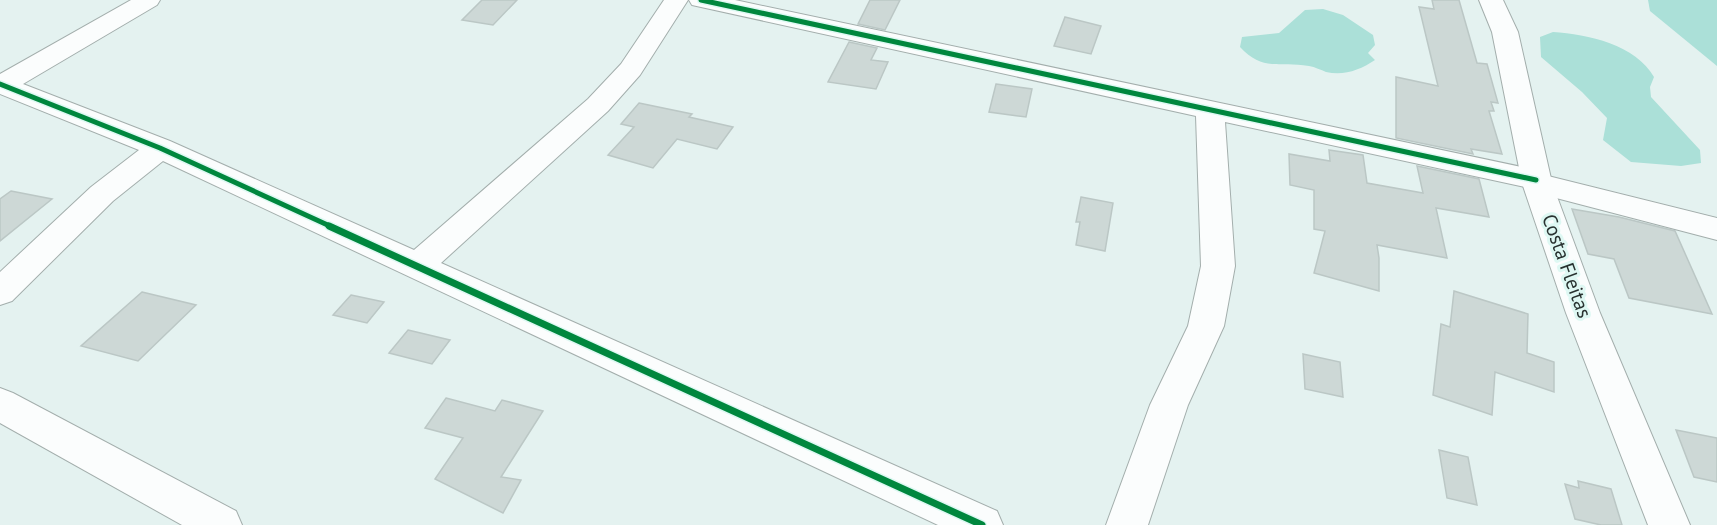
<svg xmlns="http://www.w3.org/2000/svg" width="1717" height="525" font-family="'PT Sans',sans-serif">
	<style>
		.green { fill: #abe0d8 }
		.building { fill: #cdd8d6; stroke: #bbc7c5; stroke-width: 1.5 }
		.lines { fill: none; stroke-linecap: round; stroke-linejoin: round }
		.minor-casing { stroke: #a3aeac; stroke-width: 2 }
		.major-casing { stroke: #a3aeac; stroke-width: 2 }
		.minor { fill: #fbfdfd; fill-rule: evenodd }
		.major { fill: #fbfdfd; fill-rule: evenodd }
		.cycleway-far1-casing { stroke: #def8f3; stroke-width: 8 }
		.cycleway-casing { stroke: #def8f3; stroke-width: 10 }
		.cycleway-far1 { stroke: #00873e; stroke-width: 5 }
		.cycleway { stroke: #00873e; stroke-width: 7 }
		.labels { text-anchor: middle; stroke-width: 6; stroke-linejoin: round; paint-order: stroke }
		.street-label { font-size: 20px; fill: #283230; stroke: #def8f3 }
	</style>
	<rect width="100%" height="100%" fill="#e4f2f0"/>
	<g class="green">
		<path d="M1648,0h69v66l-67,-55z"/>
		<path d="M1323,9l20,6 30,20 2,10 -7,8 7,7c-15,10 -31,16 -49,12 -5,-2 -11,-5 -17,-6 -29,-5 -46,6 -69,-19l2,-10 37,-4 26,-23z"/>
		<path d="M1553,32c35,2 83,13 101,45l-4,10 1,10 49,53 1,13 -20,3 -50,-4 -28,-22 4,-22 -25,-26 -41,-35 -1,-20z"/>
	</g>
	<g class="building">
		<path d="M482,0h35l-24,25 -31,-5z"/>
		<path d="M870,0h30l-15,30 -27,-6z"/>
		<path d="M1432,0h27l18,63 10,1 11,39 -7,-1 3,9h-5l13,43 -31,-5 2,5 -77,-16v-61l42,9 -19,-79 15,2z"/>
		<path d="M1065,17l36,9 -10,28 -37,-8z"/>
		<path d="M849,42l28,6 -6,12 17,2 -12,27 -48,-7z"/>
		<path d="M996,84l36,5 -6,28 -37,-5z"/>
		<path d="M639,103l53,11 -3,3 44,10 -16,22 -40,-10 -24,29 -45,-13 26,-28 -13,-3z"/>
		<path d="M1329,150l34,5 4,28 56,10 -6,-27 62,13 10,38 -53,-9 11,50 -70,-13 2,13v33l-65,-18 11,-42 -11,-2v-39l-24,-5 -1,-31 41,7z"/>
		<path d="M11,191l41,8 -52,42v-42z"/>
		<path d="M1081,197l32,6 -8,48 -29,-6 4,-23h-4z"/>
		<path d="M1572,209l47,8 56,14 37,83 -83,-16 -15,-39 -26,-5z"/>
		<path d="M1454,291l74,23 -1,39 27,9v30l-59,-20 -3,43 -59,-20 8,-71 9,3z"/>
		<path d="M142,292l54,13 -58,56 -57,-15z"/>
		<path d="M351,295l33,7 -17,21 -34,-8z"/>
		<path d="M408,330l42,10 -18,24 -43,-11z"/>
		<path d="M1303,354l37,8 3,35 -38,-8z"/>
		<path d="M446,398l49,13 7,-11 41,11 -42,66 20,3 -18,33 -68,-34 28,-41 -38,-10z"/>
		<path d="M1676,430l41,8v44l-23,-5z"/>
		<path d="M1439,450l29,7 9,48 -30,-7z"/>
		<path d="M1578,481l33,8 11,36h-21l-26,-6 -10,-35 14,4z"/>
	</g>
	<g class="lines">
		<defs>
			<g id="minor">
				<path d="M131,0h29l-3,5 -134,79 147,57 244,109 174,-151 33,-35 43,-64h24l-48,75 -32,36 -167,152 556,248 6,14h-65l-775,-364 -50,40 -101,100 -12,4v-33l91,-85 48,-37 -139,-56v-20z"/>
				<path d="M689,0h46l801,170 11,3 1,3 169,42v22l-180,-47 -12,-6 -300,-65 10,144 -11,60 -36,79 -40,120h-42l44,-120 38,-79 13,-60 -5,-150 -495,-109 -9,-2z"/>
				<path d="M0,388l13,5 223,118 6,14h-60l-182,-102z"/>
			</g>
			<path id="major" d="M1479,0h24l15,32 34,151 48,130 90,212h-42l-82,-212 -44,-130 -30,-151z"/>
		</defs>
		<use href="#minor" class="minor-casing"/>
		<use href="#major" class="major-casing"/>
		<use href="#minor" class="minor"/>
		<use href="#major" class="major"/>
		<defs>
			<g id="cycleway-far1">
				<path d="M701,0l835,180"/>
				<path d="M0,84l160,64 172,79"/>
			</g>
			<path id="cycleway" d="M329,226l653,299"/>
		</defs>
		<use href="#cycleway-far1" class="cycleway-far1-casing"/>
		<use href="#cycleway" class="cycleway-casing"/>
		<use href="#cycleway-far1" class="cycleway-far1"/>
		<use href="#cycleway" class="cycleway"/>
	</g>
	<g class="labels">
		<g class="street-label">
			<text transform="translate(1567 266) rotate(70)" y="7">Costa Fleitas</text>
		</g>
	</g>
</svg>
